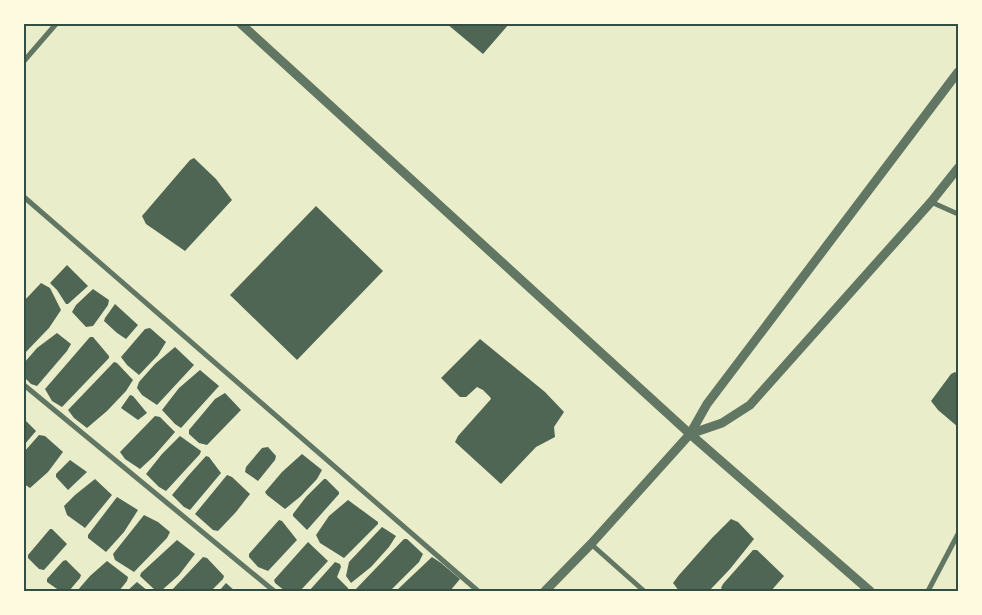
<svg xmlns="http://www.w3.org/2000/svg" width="982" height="615" font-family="'Fira Sans Condensed',sans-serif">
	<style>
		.building { fill: #4f6655 }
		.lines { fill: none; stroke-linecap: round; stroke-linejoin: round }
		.minor { stroke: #617663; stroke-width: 5 }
		.tertiary { stroke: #617663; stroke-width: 9 }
		.neatline { fill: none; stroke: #344e41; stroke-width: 2 }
	</style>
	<rect width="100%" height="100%" fill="#e9edc9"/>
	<g class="building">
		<path d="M447,24h62l-26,30z"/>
		<path d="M194,158l22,21 16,21 -47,51 -39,-27 -4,-8 48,-56z"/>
		<path d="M316,206l67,65 -86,89 -67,-65z"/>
		<path d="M67,265l21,21 -20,18h-2l-9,-14 -7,-7z"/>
		<path d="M41,283l9,5 11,22 -12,18 -25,26v-53z"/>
		<path d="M93,289l16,11 -1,5 -15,21 -7,1 -14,-15 4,-7z"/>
		<path d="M115,304l23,21 -12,14 -9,-6 -13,-12 1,-3z"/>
		<path d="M150,328l16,14 -8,13 -19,20 -12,-10 -6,-8 24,-28z"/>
		<path d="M57,333l14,11 -4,7 -30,35 -6,-2 -7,-7v-14l13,-15z"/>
		<path d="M90,337h3l16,19v2l-47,49 -10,-6 -7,-12z"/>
		<path d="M480,339l65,53 19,20 -10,15 1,10 -19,10 -35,37 -46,-42 3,-6 33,-37 -1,-2 -7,-7 -6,-3 -11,10h-6l-19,-19z"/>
		<path d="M175,347l19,18 -37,40 -15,-10 -5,-7 2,-6 16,-18z"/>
		<path d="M114,362l3,1 16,17 -7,11 -19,20 -20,17 -13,-10 -6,-8z"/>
		<path d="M200,370l19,16 -38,42 -6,-4 -13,-14 17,-22z"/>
		<path d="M955,372l3,3v52l-20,-17 -7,-9 20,-27z"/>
		<path d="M225,393l16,17 -34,35 -8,-2 -10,-9v-4l26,-31z"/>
		<path d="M130,395l3,1 14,17 -9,7 -17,-12z"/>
		<path d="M155,416l5,1 15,15 -21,24 -14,13 -15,-10 -5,-7z"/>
		<path d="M24,419l12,12 -12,14z"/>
		<path d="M39,435l6,1 18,16 -15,20 -18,16 -6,-4v-32z"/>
		<path d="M180,436l21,15 -1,3 -34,37 -7,-4 -13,-13 16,-20z"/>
		<path d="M268,447l8,9 -1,4 -17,21 -13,-9 1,-5 16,-19z"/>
		<path d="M302,454l20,16 -5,9 -16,17 -16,13 -18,-14 -2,-3 17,-20z"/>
		<path d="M206,456l3,1 12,16 -31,37 -6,-3 -12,-12 16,-19z"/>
		<path d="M70,460l17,12 -19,18 -12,-13v-3z"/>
		<path d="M227,475l5,2 18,17 -14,18 -18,19 -5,-1 -18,-16z"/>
		<path d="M95,479l17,16 -27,33 -18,-13 -3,-9 11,-11z"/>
		<path d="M324,479h2l13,13v2l-32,36 -14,-14v-2l13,-17z"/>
		<path d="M117,497l21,13 -14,22 -18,20 -18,-14v-3z"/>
		<path d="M348,500l30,22v2l-34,34 -24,-15 -4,-8 13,-19z"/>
		<path d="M144,515l14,7 12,10 -3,6 -33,34 -19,-12 -2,-6z"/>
		<path d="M731,519l7,3 16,17 -24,30 -21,22h-30l-6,-8 6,-8 33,-37z"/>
		<path d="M279,520l3,1 15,19 -29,31 -10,-4 -9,-10v-3z"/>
		<path d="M382,527l14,9 -7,11 -18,20 -20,16 -5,-7 3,-14z"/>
		<path d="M50,529h2l15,15 -23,26 -5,-1 -11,-11v-3z"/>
		<path d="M404,539h3l16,15 -4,8 -29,29h-36z"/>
		<path d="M177,540l18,14 -16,21 -18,16h-5l-16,-15 1,-3z"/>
		<path d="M308,542l20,19 -28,30h-15l-10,-8 -1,-3z"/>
		<path d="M753,550h4l27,26 -13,15h-47l-3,-3 2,-4z"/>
		<path d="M203,557l4,1 17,18 -1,3 -12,12h-40z"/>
		<path d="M432,557l9,6 19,16 -10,12h-54z"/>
		<path d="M66,560l15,15 -1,3 -11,13h-9l-13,-9v-3l16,-18z"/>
		<path d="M107,561l21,16 -1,4 -8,10h-42l13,-15z"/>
		<path d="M335,562l5,2 1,3 -4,10 11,11v3h-39z"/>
		<path d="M137,582l11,9h-21z"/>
		<path d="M226,583l9,8h-16z"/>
	</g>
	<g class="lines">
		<g class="minor">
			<path d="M24,61l32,-37"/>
			<path d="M24,197l454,394"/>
			<path d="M931,202l27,12"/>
			<path d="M24,385l250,206"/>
			<path d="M591,544l53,47"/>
			<path d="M928,591l30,-57"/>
		</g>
		<g class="tertiary">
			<path d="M241,24l449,410 180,157"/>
			<path d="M958,72l-251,332 -17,30 32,-11 28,-18 181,-203 27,-34"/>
			<path d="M545,591l46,-47 99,-110"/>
		</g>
	</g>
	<rect width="982" height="615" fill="none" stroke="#fefae0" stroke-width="50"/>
	<rect x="25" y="25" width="932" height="565" class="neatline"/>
</svg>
